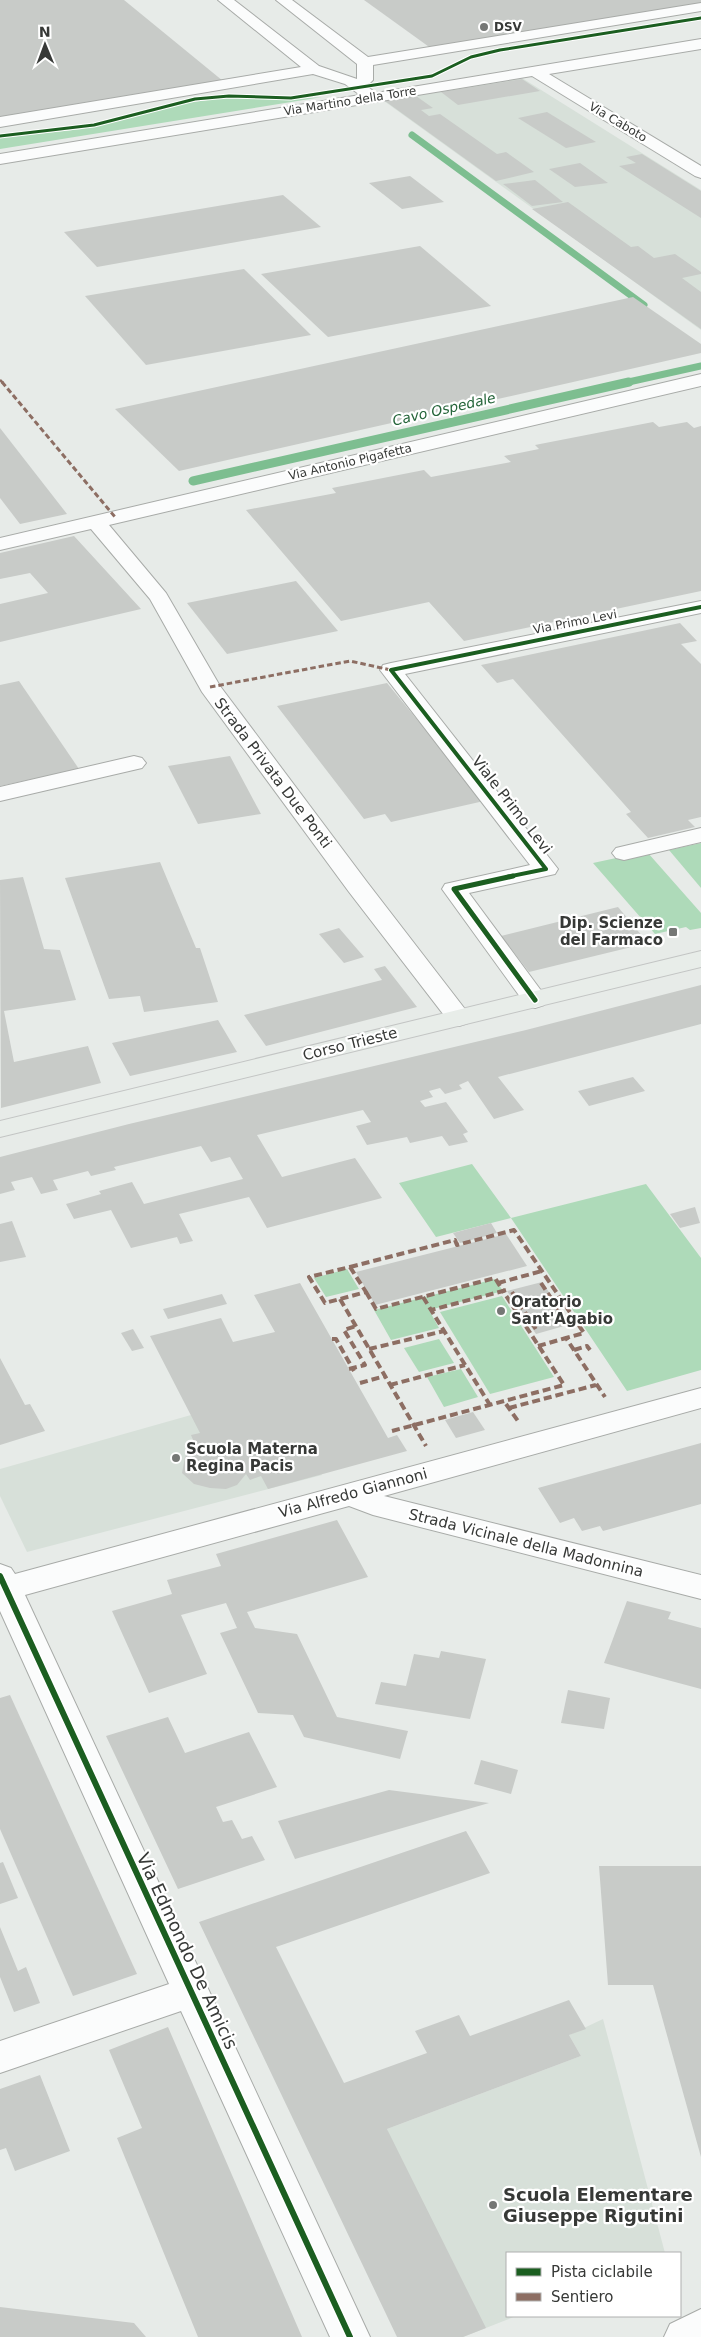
<svg xmlns="http://www.w3.org/2000/svg" width="701" height="2337" font-family="'DejaVu Sans',sans-serif">
	<style>
		.built { fill: #d7e0d9 }
		.green { fill: #aedab9 }
		.lines { fill: none; stroke-linecap: round; stroke-linejoin: round }
		.stream-far1 { stroke: #7dbe90; stroke-width: 7 }
		.stream { stroke: #7dbe90; stroke-width: 9 }
		.building { fill: #c8cbc8 }
		.minor-casing { stroke: #a8aba8; stroke-width: 2 }
		.major-casing { stroke: #c3c5c4; stroke-width: 2 }
		.minor { fill: #fbfcfc; fill-rule: evenodd }
		.major { fill: #e8ede9; fill-rule: evenodd }
		.quiet-far2 { stroke: #8d6e63; stroke-width: 2.5; stroke-dasharray: 4.5 2.5; stroke-linecap: butt }
		.quiet-far1 { stroke: #8d6e63; stroke-width: 3; stroke-dasharray: 5.5 3; stroke-linecap: butt }
		.quiet { stroke: #8d6e63; stroke-width: 4; stroke-dasharray: 8 4; stroke-linecap: butt }
		.cycleway-far3-casing { stroke: #fff; stroke-width: 5 }
		.cycleway-far2-casing { stroke: #fff; stroke-width: 6 }
		.cycleway-far1-casing { stroke: #fff; stroke-width: 8 }
		.cycleway-casing { stroke: #fff; stroke-width: 9 }
		.cycleway-far3 { stroke: #1b5e20; stroke-width: 3 }
		.cycleway-far2 { stroke: #1b5e20; stroke-width: 4 }
		.cycleway-far1 { stroke: #1b5e20; stroke-width: 5 }
		.cycleway { stroke: #1b5e20; stroke-width: 6 }
		.poi-dot { fill: #757775; stroke: #fff; stroke-width: 2 }
		.labels { text-anchor: middle; stroke-width: 4.5; stroke-linejoin: round; paint-order: stroke }
		.far-poi-label { font-size: 12px; font-weight: bold; fill: #373937; stroke: #fff; text-anchor: start }
		.far-street-label { font-size: 12px; fill: #373937; stroke: #fff }
		.far-water-label { font-size: 14px; font-style: italic; fill: #25653a; stroke: #fff }
		.street-label { font-size: 15px; fill: #373937; stroke: #fff }
		.poi-label { font-size: 15px; font-weight: bold; fill: #373937; stroke: #fff; text-anchor: start }
		.near-street-label { font-size: 18px; fill: #373937; stroke: #fff }
		.near-poi-label { font-size: 18px; font-weight: bold; fill: #373937; stroke: #fff; text-anchor: start }
	</style>
	<rect width="100%" height="100%" fill="#e7ebe8"/>
	<g class="built">
		<path d="M522,78l179,112v140l-317,-229z"/>
		<path d="M191,1415l112,28 19,32 -295,77 -27,-56v-27z"/>
		<path d="M603,2019l62,234h-158v63h9l-53,21 -76,-208 194,-73 -12,-21z"/>
	</g>
	<g class="green">
		<path d="M228,97l55,3 39,-3 -322,52v-11l82,-9 98,-25z"/>
		<path d="M701,843v45l-32,-38z"/>
		<path d="M644,852l4,1 53,60v15l-11,2 -4,-3 -31,7 -62,-71z"/>
		<path d="M472,1164l39,54 135,-34 55,74v112l-74,21 -116,-173 -75,19 -37,-54z"/>
		<path d="M347,1269l12,20 -33,8 -12,-19z"/>
		<path d="M495,1279l8,12 -74,19 10,18 -48,12 -17,-30z"/>
		<path d="M502,1296l52,81 -64,17 -50,-82z"/>
		<path d="M439,1339l15,24 -35,9 -15,-24z"/>
		<path d="M461,1369l17,28 -34,10 -17,-30z"/>
	</g>
	<g class="lines">
		<g class="stream-far1">
			<path d="M412,135l232,170"/>
			<path d="M624,383l77,-17"/>
		</g>
		<path class="stream" d="M193,481l436,-99"/>
	</g>
	<g class="building">
		<path d="M0,0h124l99,81 -223,36z"/>
		<path d="M364,0h337v5l-269,44z"/>
		<path d="M522,79l18,12 -82,14 -17,-13z"/>
		<path d="M416,96l17,12 -12,2 8,6 11,-2 57,40 9,-2 28,20 -38,9 -111,-80z"/>
		<path d="M547,112l49,30 -30,6 -48,-30z"/>
		<path d="M642,154l59,37v27l-82,-52 17,-3 -10,-6z"/>
		<path d="M580,163l28,20 -33,4 -26,-18z"/>
		<path d="M410,176l34,26 -42,7 -33,-26z"/>
		<path d="M535,180l28,22 -31,4 -29,-22z"/>
		<path d="M283,195l38,32 -224,40 -33,-35z"/>
		<path d="M568,202l63,45 7,-1 16,12 21,-4 26,18v2l-19,4 19,14v37l-169,-120z"/>
		<path d="M420,246l71,60 -163,31 -67,-63z"/>
		<path d="M244,269l67,66 -165,30 -61,-69z"/>
		<path d="M633,297l68,47v9l-522,118 -64,-62z"/>
		<path d="M653,422l6,5 28,-5 7,6 7,-2v165l-237,50 -35,-39 -88,19 -95,-111 90,-17 -4,-5 92,-18 7,7 80,-15 -7,-6 35,-7 -4,-4z"/>
		<path d="M0,428l67,86 -47,10 -20,-26z"/>
		<path d="M74,536l67,73 -141,33v-38l48,-11 -18,-20 -30,6v-26z"/>
		<path d="M296,581l42,50 -111,23 -40,-51z"/>
		<path d="M680,623l17,18 -16,3 20,20v153l-13,3 7,7 -47,11 -22,-24 5,-2 -118,-133 -16,4 -16,-18z"/>
		<path d="M19,681l60,88 -79,17v-101z"/>
		<path d="M387,683l97,118 -93,21 -6,-8 -21,5 -87,-113z"/>
		<path d="M230,756l31,58 -63,10 -30,-58z"/>
		<path d="M160,862l36,86h4l18,54 -74,10 -4,-16 -31,3 -44,-121z"/>
		<path d="M23,877l21,72 16,1 16,50 -72,11 10,51 74,-16 13,37 -100,25 -1,-228z"/>
		<path d="M618,907l30,36 -119,29 -28,-36z"/>
		<path d="M339,928l25,29 -20,6 -25,-29z"/>
		<path d="M385,966l32,41 -151,39 -22,-31 138,-35 -8,-11z"/>
		<path d="M701,985v39l-203,53 26,33 -30,9 -26,-38 -9,4 3,4 -17,5 -5,-6 -11,3 4,6 -13,4 5,6 21,-5 22,30 -5,2 5,8 -19,4 -7,-10 -32,7 -3,-6 -40,8 -11,-19 15,-4 -8,-12 -106,25 25,42 73,-19 27,40 -115,30 -18,-31 -70,17 14,27 -13,3 -3,-7 -46,11 -20,-38 -37,9 -8,-15 35,-10 -2,-3 33,-9 12,22 99,-25 -13,-22 -19,5 -10,-16 -87,21 2,3 -25,6 -3,-5 -35,9 5,10 -17,4 -9,-17 -21,5 4,8 -15,4v-37l129,-33 397,-94z"/>
		<path d="M218,1020l19,32 -107,24 -18,-33z"/>
		<path d="M633,1077l12,14 -56,15 -11,-15z"/>
		<path d="M695,1207l5,16 -20,5 -10,-14z"/>
		<path d="M12,1221l14,36 -26,5v-38z"/>
		<path d="M491,1223l6,10 -37,10 -7,-10z"/>
		<path d="M506,1234l21,32 -152,39 -19,-33z"/>
		<path d="M542,1282l29,42 -35,10 -29,-43z"/>
		<path d="M300,1283l88,155 9,-3 10,16 -139,38 -7,-13 -11,4 -4,-6 -9,11 -11,4 -16,-1 -16,-4 -12,-11 3,-16 11,-10 -5,-12 9,-2 -50,-97 71,-18 12,24 42,-10 -21,-37z"/>
		<path d="M222,1294l5,10 -59,15 -5,-10z"/>
		<path d="M133,1329l11,19 -12,3 -11,-18z"/>
		<path d="M0,1358l25,47 5,-1 15,27 -45,14z"/>
		<path d="M473,1412l12,18 -29,8 -11,-18z"/>
		<path d="M701,1443v61l-98,27 -3,-5 -18,5 -8,-13 -14,5 -22,-35z"/>
		<path d="M337,1520l31,57 -121,35 8,16 42,6 40,83 71,14 -8,28 -96,-22 -11,-22 -35,-2 -38,-80 17,-5 -11,-25 -45,12 26,59 -58,19 -37,-82 60,-17 -5,-14 54,-14 -5,-12z"/>
		<path d="M627,1601l44,11 -3,7 33,9v61l-97,-26z"/>
		<path d="M441,1651l45,8 -16,60 -95,-15 6,-22 25,4 8,-32 25,4z"/>
		<path d="M568,1690l42,8 -6,31 -43,-6z"/>
		<path d="M10,1695l127,279 -64,22 -73,-167v-131z"/>
		<path d="M168,1717l17,36 64,-21 28,55 -61,20 7,15 9,-2 10,19 10,-3 13,24 -87,29 -72,-153z"/>
		<path d="M481,1760l37,10 -7,24 -37,-10z"/>
		<path d="M389,1790l100,13 -194,56 -17,-38z"/>
		<path d="M466,1831l24,42 -214,74 68,136 83,-30 -12,-22 44,-16 11,21 99,-36 17,29 -17,6 12,21 -194,73 99,199 -23,9h-66l-198,-415z"/>
		<path d="M3,1862l15,36 -18,6v-41z"/>
		<path d="M599,1866h102v291l-48,-172h-45z"/>
		<path d="M0,1927l18,44 8,-4 14,36 -26,9 -14,-35z"/>
		<path d="M168,2027l134,310h-104l-81,-199 25,-10 -33,-78z"/>
		<path d="M40,2075l30,76 -55,20 -9,-23 -6,2v-61z"/>
		<path d="M0,2307l134,16 12,14h-146z"/>
	</g>
	<g class="lines">
		<defs>
			<g id="minor">
				<path d="M218,0h16l85,66 38,13v-15l-81,-64h16l76,57 333,-54v8l-328,54v15l-3,3 -5,2 11,8 325,-54v10l-152,25 152,92v12l-6,-2 -163,-100 -532,88v-10l360,-59 -15,-11 -32,-10 -313,53v-10l301,-50z"/>
				<path d="M701,374v12l-592,139 57,68 54,93 147,196 101,131 4,5 -4,5 -9,3 -9,-3 -101,-131 -147,-200 -52,-93 -59,-70 -91,21v-12z"/>
				<path d="M701,601v12l-296,61 153,195 -3,5 -86,19 79,107 -4,5 -9,3 -9,-3 -84,-116 3,-5 85,-19 -150,-195 3,-5 8,-2z"/>
				<path d="M134,756l8,2 4,5 -4,5 -142,33v-14z"/>
				<path d="M701,828v14l-77,18 -8,-2 -4,-5 4,-5z"/>
				<path d="M701,1388v20l-317,88 317,79v24l-328,-84 -24,-9 -324,89 345,742h-40l-149,-326 -181,62v-32l169,-57 -169,-373v-47l11,4 4,6z"/>
				<path d="M701,2309v28h-37l6,-13z"/>
			</g>
			<path id="major" d="M701,951v16l-701,170v-16z"/>
		</defs>
		<use href="#minor" class="minor-casing"/>
		<use href="#major" class="major-casing"/>
		<use href="#minor" class="minor"/>
		<use href="#major" class="major"/>
		<path class="quiet-far2" d="M0,380l3,3"/>
		<g class="quiet-far1">
			<path d="M2,382l113,135"/>
			<path d="M210,687l140,-26 41,9"/>
		</g>
		<g class="quiet">
			<path d="M350,1267l105,-27 2,5 57,-15 70,103 -18,5"/>
			<path d="M350,1267l16,25 -41,11 -16,-26z"/>
			<path d="M498,1283l44,-12"/>
			<path d="M541,1283l28,42"/>
			<path d="M366,1292l10,17 119,-31 8,13 3,-1"/>
			<path d="M512,1292l25,39"/>
			<path d="M423,1297l67,108"/>
			<path d="M340,1299l86,147"/>
			<path d="M332,1339h4l18,32"/>
			<path d="M538,1346l28,-8 39,59"/>
			<path d="M369,1349l75,-18"/>
			<path d="M574,1350l13,-4 3,4"/>
			<path d="M349,1369l16,-4 -21,-35 12,-4"/>
			<path d="M360,1383l25,-7"/>
			<path d="M390,1385l75,-20"/>
			<path d="M506,1404l12,17"/>
			<path d="M509,1408l87,-23"/>
			<path d="M392,1431l172,-46 -61,-94 -72,19"/>
		</g>
		<defs>
			<path id="cycleway-far3" d="M0,136l94,-11 101,-26 34,-3 62,2 141,-22 39,-19 29,-7 201,-32"/>
			<path id="cycleway-far2" d="M507,877l39,-8 -155,-199 310,-63"/>
			<path id="cycleway-far1" d="M513,876l-59,13 81,111"/>
			<path id="cycleway" d="M0,1576l350,761"/>
		</defs>
		<use href="#cycleway-far3" class="cycleway-far3-casing"/>
		<use href="#cycleway-far2" class="cycleway-far2-casing"/>
		<use href="#cycleway-far1" class="cycleway-far1-casing"/>
		<use href="#cycleway" class="cycleway-casing"/>
		<use href="#cycleway-far3" class="cycleway-far3"/>
		<use href="#cycleway-far2" class="cycleway-far2"/>
		<use href="#cycleway-far1" class="cycleway-far1"/>
		<use href="#cycleway" class="cycleway"/>
	</g>
	<g class="poi-dot">
		<circle cx="484" cy="27" r="5"/>
		<rect x="668" y="927" width="10" height="10" rx="2.5"/>
		<circle cx="501" cy="1311" r="5"/>
		<circle cx="176" cy="1458" r="5"/>
		<circle cx="493" cy="2205" r="5"/>
	</g>
	<g class="labels">
		<g class="far-poi-label">
			<text x="494" y="31">DSV</text>
		</g>
		<g class="far-street-label">
			<text transform="translate(350 101) rotate(-9)" y="4">Via Martino della Torre</text>
			<text transform="translate(618 122) rotate(31)" y="4">Via Caboto</text>
			<text transform="translate(350 462) rotate(-13)" y="4">Via Antonio Pigafetta</text>
			<text transform="translate(575 622) rotate(-11)" y="4">Via Primo Levi</text>
		</g>
		<g class="far-water-label">
			<text transform="translate(444 409) rotate(-13)" y="5">Cavo Ospedale</text>
		</g>
		<g class="street-label">
			<text transform="translate(273 773) rotate(53)" y="5">Strada Privata Due Ponti</text>
			<text transform="translate(512 805) rotate(52)" y="5">Viale Primo Levi</text>
			<text transform="translate(350 1044) rotate(-14)" y="5">Corso Trieste</text>
			<text transform="translate(353 1493) rotate(-15)" y="5">Via Alfredo Giannoni</text>
			<text transform="translate(526 1543) rotate(14)" y="5">Strada Vicinale della Madonnina</text>
		</g>
		<g class="poi-label">
			<text x="663" y="928" text-anchor="end">Dip. Scienze<tspan x="663" dy="17">del Farmaco</tspan></text>
			<text x="511" y="1307">Oratorio<tspan x="511" dy="17">Sant'Agabio</tspan></text>
			<text x="186" y="1454">Scuola Materna<tspan x="186" dy="17">Regina Pacis</tspan></text>
		</g>
		<g class="near-street-label">
			<text transform="translate(187 1951) rotate(65)" y="6">Via Edmondo De Amicis</text>
		</g>
		<g class="near-poi-label">
			<text x="503" y="2201">Scuola Elementare<tspan x="503" dy="21">Giuseppe Rigutini</tspan></text>
		</g>
	</g>
	<rect x="506" y="2252" width="175" height="65" fill="#ffffff" stroke="#afb0af"/>
	<rect x="516" y="2268" width="25" height="8" fill="#1b5e20" stroke="#afb0af"/>
	<text x="551" y="2277" font-size="15" fill="#373937">Pista ciclabile</text>
	<rect x="516" y="2293" width="25" height="8" fill="#8d6e63" stroke="#afb0af"/>
	<text x="551" y="2302" font-size="15" fill="#373937">Sentiero</text>
	<g transform="translate(45 45) rotate(359)" stroke="#ffffff" stroke-width="4" paint-order="stroke">
	<path d="M0-4L9 19L0 12L-9 19Z" fill="#373937"/>
	<text y="-8" font-size="14" font-weight="bold" text-anchor="middle" fill="#373937">N</text>
	</g>
</svg>
